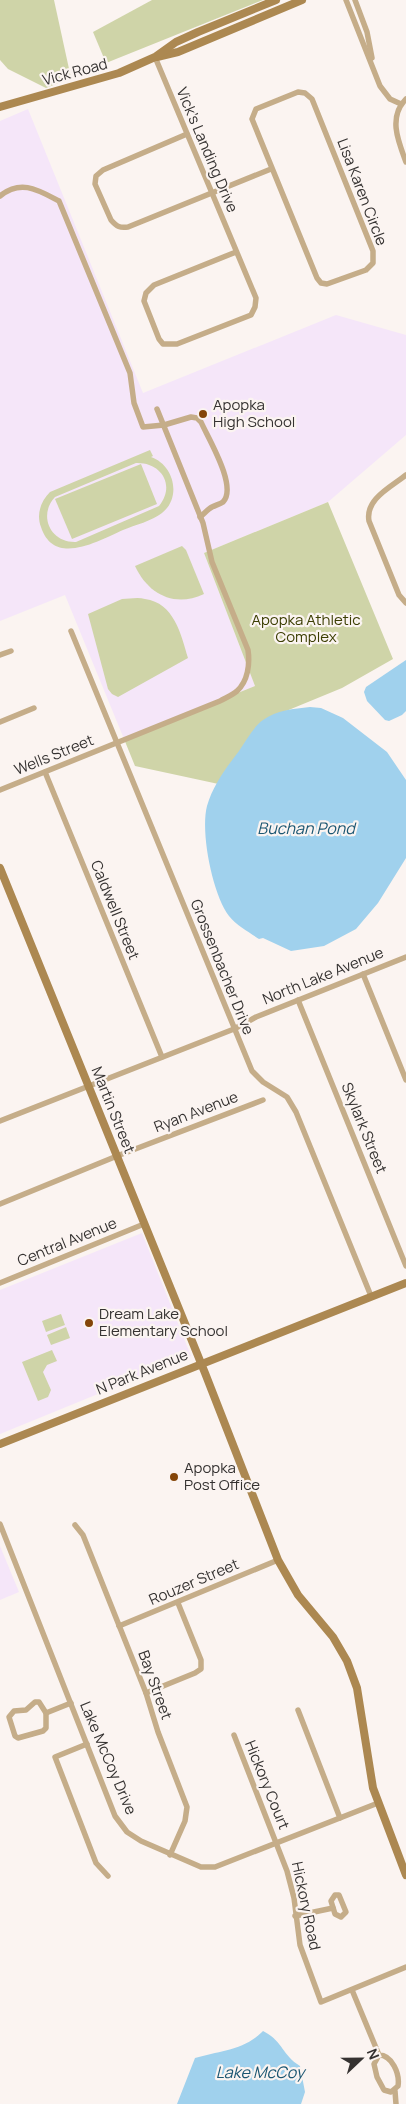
<svg xmlns="http://www.w3.org/2000/svg" width="406" height="2104" font-family="Manrope,sans-serif">
	<style>
		.education { fill: #f5e6f9 }
		.green { fill: #cfd4a8; fill-rule: evenodd }
		.water { fill: #a0d1ed }
		.lines { fill: none; stroke-linecap: round; stroke-linejoin: round }
		.street { stroke: #c5ad89; stroke-width: 5.5 }
		.secondary { stroke: #ac8851; stroke-width: 8 }
		.poi-dot { fill: #844509; stroke: #fbf4f1; stroke-width: 2 }
		.labels { text-anchor: middle; stroke-width: 4.5; stroke-linejoin: round; paint-order: stroke }
		.street-label { font-size: 15px; fill: #353231; stroke: #fbf4f1 }
		.poi-label { font-size: 15px; fill: #353231; stroke: #fbf4f1; text-anchor: start }
		.park-label { font-size: 15px; fill: #3c3e03; stroke: #fbf4f1 }
		.water-label { font-size: 16px; font-style: italic; fill: #1b5672; stroke: #fbf4f1 }
	</style>
	<rect width="100%" height="100%" fill="#fbf4f1"/>
	<g class="education">
		<path d="M28,109l115,284 193,-78 70,20v100l-78,67 -124,51 51,133 -131,53 -59,-144 -65,26v-500z"/>
		<path d="M142,1233l49,123 -191,78v-144z"/>
		<path d="M0,1546l19,46 -19,8z"/>
	</g>
	<g class="green">
		<path d="M0,0h54l17,78 -25,10 -38,-19 -8,-9z"/>
		<path d="M152,0h111l-157,63 -13,-31z"/>
		<path d="M150,450l3,6 -2,1c23,8 31,40 11,56 -10,8 -27,12 -39,17 -25,11 -69,37 -82,-3 -5,-13 0,-26 9,-35zM136,463c25,-1 40,22 23,43l-83,36c-26,1 -38,-27 -21,-45z"/>
		<path d="M141,464l16,40 -85,35 -17,-40z"/>
		<path d="M328,502l65,157 -51,29 -68,28 -23,75 -116,-25 -11,-27 131,-53 -51,-133z"/>
		<path d="M182,546l4,4 18,44c-30,14 -56,0 -69,-28z"/>
		<path d="M122,599c7,0 16,-2 23,0 29,4 36,35 43,59l-70,39 -6,-3 -4,-5 -20,-75z"/>
		<path d="M61,1314l4,11 -19,7 -4,-11z"/>
		<path d="M66,1327l4,11 -19,7 -4,-10z"/>
		<path d="M52,1350l5,11 -10,4 -4,7 8,18 -3,7 -10,4 -16,-39z"/>
	</g>
	<g class="water">
		<path d="M406,660v51l-4,4 -13,6 -4,-1 -18,-19 -3,-9 2,-5z"/>
		<path d="M310,707l11,1 22,10 44,34 19,28v78l-28,45 -22,26 -32,17 -33,5 -28,-13 -4,1c-10,-7 -22,-13 -30,-23 -16,-21 -29,-83 -22,-110 6,-21 19,-38 32,-55 7,-10 14,-24 24,-31 14,-10 30,-11 47,-13z"/>
		<path d="M263,2031c21,11 18,23 37,35l5,26 -4,12h-124l18,-46c24,-7 50,-8 68,-27z"/>
	</g>
	<g class="lines">
		<g class="street">
			<path d="M346,0l34,86 10,13 11,5"/>
			<path d="M355,0l12,32 5,26"/>
			<path d="M155,57l101,241 -1,9 -4,8 -74,29h-14l-4,-5 -15,-38 2,-8 8,-8 82,-33"/>
			<path d="M298,92l7,1 7,6 61,152v12l-7,7 -39,14 -6,-1 -4,-5 -65,-159 4,-10z"/>
			<path d="M406,99c-18,18 -8,42 0,63"/>
			<path d="M187,134l-84,36 -7,6 -1,8 16,36c6,7 9,8 17,7l143,-58"/>
			<path d="M0,196c21,-17 38,-6 59,5l71,172 4,30 9,24 21,-2 27,-8 6,1 4,4c7,16 37,65 22,80 -3,2 -7,3 -11,5 -4,2 -8,7 -12,10"/>
			<path d="M406,475c-15,12 -41,24 -37,46l30,74 7,8"/>
			<path d="M71,631l181,440 11,11 24,15 9,15 75,184"/>
			<path d="M0,655l11,-4"/>
			<path d="M0,722l34,-14"/>
			<path d="M45,772l117,285"/>
			<path d="M0,790l220,-89c5,-3 13,-6 17,-10 11,-10 13,-27 11,-41l-36,-88 -9,-39 -46,-114"/>
			<path d="M363,974l43,106"/>
			<path d="M298,1000l108,266"/>
			<path d="M0,1121l234,-92 22,-12 150,-60"/>
			<path d="M0,1204l117,-48 146,-56"/>
			<path d="M0,1283l144,-59"/>
			<path d="M0,1524l115,292 12,16 14,9 60,26h14l163,-64"/>
			<path d="M75,1525l8,10 63,158 12,39 29,75 -2,14 -15,34"/>
			<path d="M119,1626l159,-66"/>
			<path d="M146,1693l49,-20 6,-4v-9l-23,-57"/>
			<path d="M35,1702h4l7,11v15l-3,3 -25,7 -3,-2 -6,-19 5,-6 12,-1z"/>
			<path d="M298,1710l42,108"/>
			<path d="M46,1713l25,-10"/>
			<path d="M234,1735l53,136 7,27 6,47 21,57 85,-35"/>
			<path d="M87,1744l-32,13 41,106 12,13"/>
			<path d="M335,1895h4l7,17 -5,5 -6,-3 -4,-13z"/>
			<path d="M295,1916l38,-8"/>
			<path d="M352,1990l27,65c13,0 21,19 19,31l-7,6 -7,-2 -7,-13 -3,-13 5,-9"/>
			<path d="M395,2091l1,13"/>
		</g>
		<g class="secondary">
			<path d="M157,57l21,-5 124,-52"/>
			<path d="M0,107l119,-34 36,-16 21,-15 22,-10 78,-32"/>
			<path d="M0,868l205,505 73,187 20,35 35,42 14,24 10,27 16,100 33,87"/>
			<path d="M0,1444l406,-161"/>
		</g>
	</g>
	<g class="poi-dot">
		<circle cx="203" cy="414" r="5"/>
		<circle cx="89" cy="1323" r="5"/>
		<circle cx="174" cy="1477" r="5"/>
	</g>
	<g class="labels">
		<g class="street-label">
			<text transform="translate(75 72) rotate(-15)" y="5">Vick Road</text>
			<text transform="translate(207 150) rotate(67)" y="5">Vick's Landing Drive</text>
			<text transform="translate(362 192) rotate(69)" y="5">Lisa Karen Circle</text>
			<text transform="translate(54 755) rotate(-22)" y="5">Wells Street</text>
			<text transform="translate(115 910) rotate(68)" y="5">Caldwell Street</text>
			<text transform="translate(222 967) rotate(68)" y="5">Grossenbacher Drive</text>
			<text transform="translate(323 976) rotate(-22)" y="5">North Lake Avenue</text>
			<text transform="translate(113 1110) rotate(68)" y="5">Martin Street</text>
			<text transform="translate(196 1112) rotate(-21)" y="5">Ryan Avenue</text>
			<text transform="translate(364 1128) rotate(68)" y="5">Skylark Street</text>
			<text transform="translate(67 1242) rotate(-22)" y="5">Central Avenue</text>
			<text transform="translate(142 1372) rotate(-22)" y="5">N Park Avenue</text>
			<text transform="translate(194 1582) rotate(-23)" y="5">Rouzer Street</text>
			<text transform="translate(155 1685) rotate(70)" y="5">Bay Street</text>
			<text transform="translate(108 1758) rotate(67)" y="5">Lake McCoy Drive</text>
			<text transform="translate(267 1785) rotate(68)" y="5">Hickory Court</text>
			<text transform="translate(306 1906) rotate(78)" y="5">Hickory Road</text>
		</g>
		<g class="poi-label">
			<text x="213" y="410">Apopka<tspan x="213" dy="17">High School</tspan></text>
			<text x="99" y="1319">Dream Lake<tspan x="99" dy="17">Elementary School</tspan></text>
			<text x="184" y="1473">Apopka<tspan x="184" dy="17">Post Office</tspan></text>
		</g>
		<g class="park-label">
			<text x="306" y="625">Apopka Athletic<tspan x="306" dy="17">Complex</tspan></text>
		</g>
		<g class="water-label">
			<text x="306" y="834">Buchan Pond</text>
			<text x="260" y="2078">Lake McCoy</text>
		</g>
	</g>
	<g transform="translate(361 2059) rotate(68)" stroke="#fbf4f1" stroke-width="4" paint-order="stroke">
	<path d="M0-4L9 19L0 12L-9 19Z" fill="#353231"/>
	<text y="-8" font-size="14" font-weight="bold" text-anchor="middle" fill="#353231">N</text>
	</g>
</svg>
